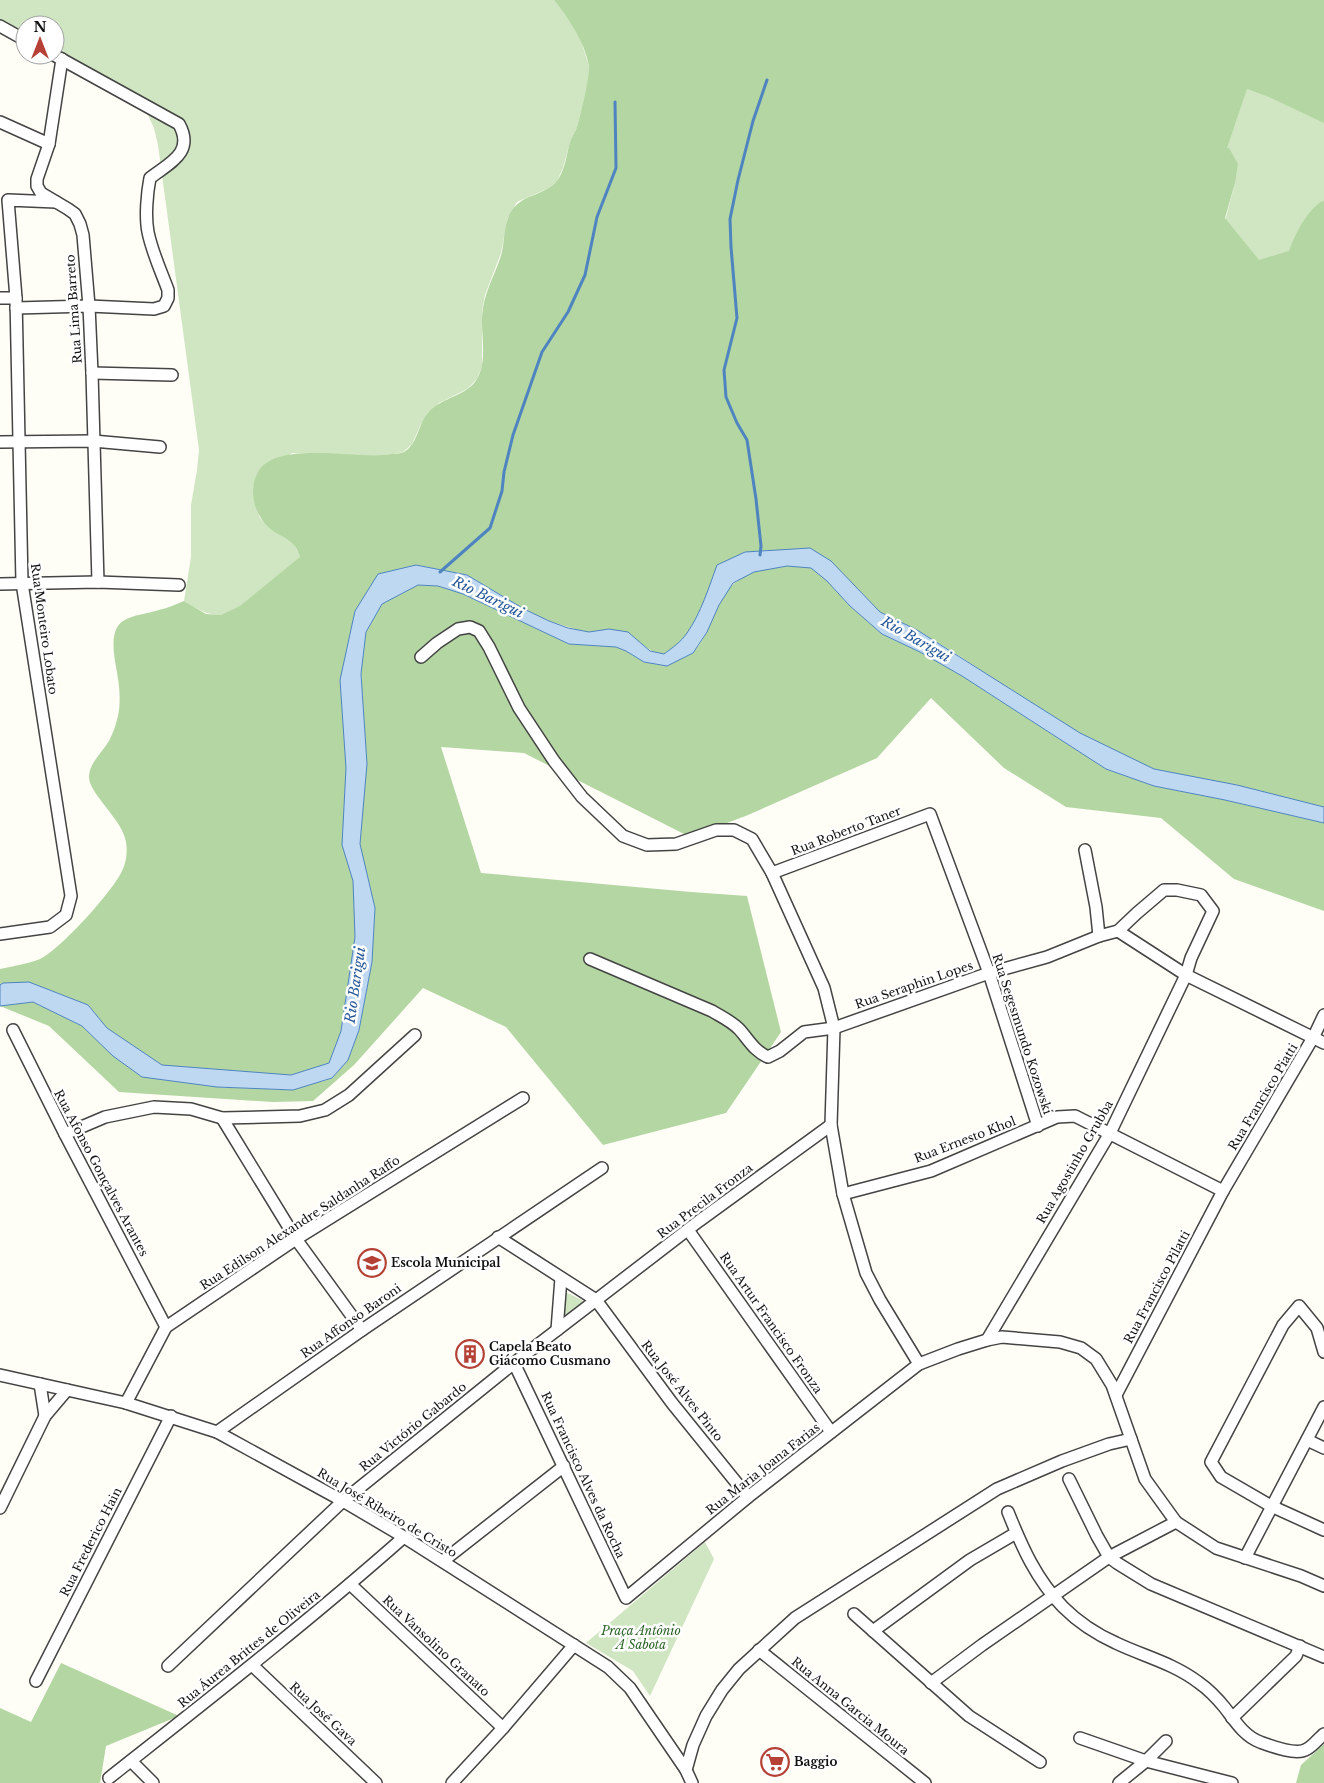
<svg xmlns="http://www.w3.org/2000/svg" width="1324" height="1783" font-family="'Libre Baskerville',serif">
	<style>
		.green { fill: #d0e6c2 }
		.forest { fill: #b3d6a2; fill-rule: evenodd }
		.water { fill: #bfd8f1; stroke: #4e84c0 }
		.lines { fill: none; stroke-linecap: round; stroke-linejoin: round }
		.stream { stroke: #4e84c0; stroke-width: 3 }
		.street-casing { stroke: #444; stroke-width: 14 }
		.street { stroke: #fff; stroke-width: 11 }
		.labels { text-anchor: middle; stroke-width: 5; stroke-linejoin: round; paint-order: stroke }
		.street-label { font-size: 12px; fill: #111; stroke: #fff }
		.poi-label { font-size: 12px; font-weight: bold; fill: #111; stroke: #fff; text-anchor: start }
		.park-label { font-size: 12px; font-style: italic; fill: #2b6327; stroke: #fff }
		.water-label { font-size: 14px; font-style: italic; fill: #255798; stroke: #fff }
	</style>
	<rect width="100%" height="100%" fill="#fefdf6"/>
	<g class="green">
		<path d="M0,0h554l19,26 8,15 8,25 1,21 -4,21 -16,34 -7,26 -6,13 -8,7 -32,14 -10,18 -6,33 -16,42 -3,16v55l-5,13 -10,10 -28,14 -18,21 -9,20 -9,8 -22,5 -89,-4 -39,33 1,15 6,17 9,10 25,16 6,13c-2,3 -3,7 -5,11 -8,12 -61,46 -75,47 -14,0 -24,-7 -36,-14l7,-44v-52l6,-35 2,-20 -41,-305 -4,-17 -7,-15 -15,-14 -77,-44v-30h-30v13l-25,-14z"/>
		<path d="M1231,80l19,10 74,17v93l-2,1 -40,97 -58,-63 2,-18 9,-34 -111,-50z"/>
		<path d="M561,1290l21,10 1,3 -23,19z"/>
		<path d="M705,1542l9,17 -64,137 -17,-25 -47,-28z"/>
	</g>
	<g class="forest">
		<path d="M554,0h770v123l-55,-26 -22,-8 -20,59h2l9,16 -3,19 -10,35 34,42 30,-9c7,-19 18,-41 35,-51v610l-132,-26 -79,-26 -152,-101 -44,-27 -37,-18 -23,-24 -21,-14 -19,-2 10,9 23,25 32,28 38,18 42,24 144,93 48,17 71,14 99,23v88l-90,-32 -73,-61 -95,-11 -62,-39 -73,-70 -54,60 -129,57 -58,22 -166,-84 -83,-6 40,126 210,19 56,4 34,136 -55,81 -123,32 -97,-118 -83,-39 -69,77 -41,36 -40,1 -154,-10 -70,-66 -49,-20 33,-4 49,24 21,20 -3,-26 -12,-15 -39,-15 -49,13v-34c13,-3 28,-5 40,-10 20,-9 73,-68 82,-88 5,-10 6,-23 3,-33 -5,-20 -36,-45 -36,-61 0,-14 13,-24 20,-36 4,-8 7,-16 9,-25 2,-9 2,-20 1,-30 -1,-17 -14,-53 4,-65 11,-7 24,-7 36,-11 9,-2 17,-6 25,-9l22,13 15,1 19,-9 60,-49c-2,-5 -4,-11 -8,-14 -7,-6 -16,-9 -23,-15 -14,-13 -21,-36 -12,-54 17,-36 101,-13 135,-20 4,0 9,-1 12,-2 14,-8 14,-29 25,-40 13,-15 38,-16 48,-33 12,-21 2,-49 6,-71 3,-20 14,-37 19,-56 2,-10 2,-21 5,-31 9,-28 31,-22 48,-38 10,-10 11,-27 15,-41 2,-6 6,-11 8,-18 3,-10 12,-49 11,-58 -5,-26 -20,-46 -35,-66zM416,565l51,10 57,34 25,12 29,9 4,5 45,1 45,27 -5,3 -23,-4 -18,-11 -10,-4 -47,-3 -106,-50 -25,-8 -20,-1 -36,19 -16,28 -5,42 6,90 -4,39 -12,-76 7,-91 6,-33 19,-30zM739,580c-22,11 -27,55 -46,72 -3,3 -10,6 -14,7l12,-8 38,-68zM365,866l10,42 -3,54 -13,68 -11,30 -16,18 -11,4 13,-7 9,-57 23,-80zM159,1079h1l136,10 -3,1 -76,-3z"/>
		<path d="M61,1663l118,53 -73,30 -6,37h-100v-75l31,14z"/>
		<path d="M1324,1744v39h-28l5,-18z"/>
	</g>
	<path class="water" d="M810,548l21,13 49,51 37,18 163,103 74,36 83,16 87,22v16l-99,-23 -71,-14 -48,-17 -144,-93 -42,-24 -38,-18 -32,-28 -23,-25 -16,-13 -24,-2 -33,6 -21,11 -14,22 -12,27 -14,21 -26,13 -23,-4 -18,-11 -10,-4 -47,-3 -106,-50 -25,-8 -20,-1 -36,19 -16,28 -5,42 6,90 -7,80 15,64 -3,54 -13,68 -11,30 -16,18 -39,12 -76,-3 -75,-10 -29,-21 -31,-30 -49,-24 -33,4v-21l3,-2 26,-1 59,23 19,23 55,37 129,10 38,-12 12,-32 14,-94 -2,-56 -11,-36 4,-77 -6,-88 15,-69 23,-37 38,-9 51,10 57,34 25,12 19,7 21,4 20,-3 19,3 22,19 14,3c8,-6 17,-12 23,-21 14,-20 22,-46 30,-68l28,-13z"/>
	<g class="lines">
		<g class="stream">
			<path d="M760,555l1,-9 -5,-47 -9,-59 -10,-17 -11,-26 -2,-27 13,-52 -6,-71 -1,-28 8,-39 15,-59 14,-41"/>
			<path d="M440,572l50,-44 12,-37 2,-19 9,-37 29,-83 26,-40 17,-37 12,-58 19,-49 -1,-66"/>
		</g>
		<defs>
			<g id="street">
				<path d="M0,26l25,14"/>
				<path d="M62,59l-13,85 -12,35v7l4,7 27,16 7,5 5,10 3,11 6,71 3,67 6,209"/>
				<path d="M0,122l49,22"/>
				<path d="M0,298h16"/>
				<path d="M16,308l73,-2 65,3 10,-3 4,-8v-8c-7,-19 -16,-38 -20,-58 -3,-15 -1,-39 2,-54 19,-15 45,-25 29,-54l-125,-69"/>
				<path d="M92,373l80,2"/>
				<path d="M0,442l93,-1 67,6"/>
				<path d="M0,584l98,-2 81,3"/>
				<path d="M421,657l16,-14 21,-14 12,-2 9,4 10,16 30,61 35,53 28,36 41,39 24,9 29,-1 40,-14h18l18,9 20,34 52,115 10,40 -3,97 12,69 23,79 14,27 39,64"/>
				<path d="M1085,850l11,57 3,29"/>
				<path d="M772,873l158,-59 59,159 49,153"/>
				<path d="M1118,931l68,44 138,68"/>
				<path d="M0,934l50,-7 16,-12 5,-19 -49,-313 -6,-285 -8,-98 48,2"/>
				<path d="M590,959l122,52c10,6 19,10 27,18 10,11 15,22 29,28l12,-6 24,-19 30,-4 155,-55 58,-16 52,-21 19,-5 19,-18 27,-23h13l24,5 12,16 -22,47 -5,17 -76,158 -123,207"/>
				<path d="M13,1030l52,104 101,193"/>
				<path d="M222,1118l74,121 66,91"/>
				<path d="M65,1134l40,-17 49,-10 37,2 31,9 78,-2 25,-6 24,-15 66,-60"/>
				<path d="M843,1194l88,-23 126,-54 18,-1 148,75"/>
				<path d="M688,1230l143,202"/>
				<path d="M498,1237l98,63 76,103 76,94"/>
				<path d="M557,1330l4,-52"/>
				<path d="M1324,1352l-7,-24 -18,-22 -16,19 -72,137 10,15 50,29 53,24"/>
				<path d="M514,1363l112,235 122,-101 171,-133 39,-15 29,-9 15,-3 58,5 21,6 15,11 16,26 33,94 31,43 40,26 85,28 23,10"/>
				<path d="M0,1375l126,28 91,29 126,69 61,36 204,130 22,21 56,82 6,13"/>
				<path d="M40,1384l5,32"/>
				<path d="M1116,1395l107,-204 91,-155 10,-21"/>
				<path d="M126,1403l40,-76 130,-88 227,-141"/>
				<path d="M217,1432l145,-102 240,-162"/>
				<path d="M1307,1440l17,8"/>
				<path d="M1069,1479l28,57 12,21 8,6 34,21 173,73"/>
				<path d="M0,1508l45,-92 22,-26"/>
				<path d="M1008,1512c14,35 28,67 55,95 15,15 33,27 53,36 27,13 57,20 82,39 10,7 19,16 27,26 10,13 19,28 35,34 11,4 37,14 47,7 6,-3 12,-11 17,-15"/>
				<path d="M1245,1558l79,-151"/>
				<path d="M443,1561l121,-95"/>
				<path d="M350,1584l153,144"/>
				<path d="M854,1614l115,102 71,46"/>
				<path d="M873,1631l97,-71 46,-27"/>
				<path d="M759,1650l166,133"/>
				<path d="M252,1665l124,118"/>
				<path d="M168,1666l175,-165 171,-138 185,-142 132,-96"/>
				<path d="M36,1681l135,-265"/>
				<path d="M931,1683l51,-38 127,-88 67,-35"/>
				<path d="M1232,1718l64,-62 4,-10"/>
				<path d="M1080,1738l66,23 86,22"/>
				<path d="M131,1761l22,22"/>
				<path d="M686,1770l7,-25 13,-29 16,-26 17,-21 56,-51 202,-129 65,-28 47,-17 22,-5"/>
				<path d="M109,1778c100,-79 200,-157 295,-241"/>
				<path d="M452,1783l51,-55 71,-83"/>
				<path d="M1119,1783l27,-22 20,-20"/>
			</g>
		</defs>
		<use href="#street" class="street-casing"/>
		<use href="#street" class="street"/>
	</g>
	<defs>
		<symbol id="school-ring" viewBox="-11 -11 22 22"><circle r="9.5" fill="#fff" stroke="#b44036" stroke-width="1.5"/><path d="M0-5L7-2L0 1L-7-2ZM-4 1L0 2.5L4 1V4Q0 6-4 4Z" fill="#b44036"/></symbol>
		<symbol id="building-ring" viewBox="-11 -11 22 22"><circle r="9.5" fill="#fff" stroke="#b44036" stroke-width="1.5"/><path d="M-4-6H4V6H1V3H-1V6H-4ZM-2.5-4.3h1.7v1.8h-1.7ZM.8-4.3h1.7v1.8H.8ZM-2.5-1h1.7V.8h-1.7ZM.8-1h1.7V.8H.8Z" fill="#b44036"/></symbol>
		<symbol id="supermarket-ring" viewBox="-11 -11 22 22"><circle r="9.5" fill="#fff" stroke="#b44036" stroke-width="1.5"/><path d="M-6-5.5h2.5l.6 2H6L4.5 2H-2.5L-4.4-4H-6ZM-1.5 3.2a1.3 1.3 0 1 0 .1 0ZM3 3.2a1.3 1.3 0 1 0 .1 0Z" fill="#b44036"/></symbol>
	</defs>
	<g fill-rule="evenodd">
		<use href="#school-ring" x="356" y="1247" width="32" height="32"/>
		<use href="#building-ring" x="454" y="1338" width="32" height="32"/>
		<use href="#supermarket-ring" x="759" y="1746" width="32" height="32"/>
	</g>
	<g class="labels">
		<g class="street-label">
			<text transform="translate(74 309) rotate(-94)" y="4">Rua Lima Barreto</text>
			<text transform="translate(44 629) rotate(82)" y="4">Rua Monteiro Lobato</text>
			<text transform="translate(846 831) rotate(-21)" y="4">Rua Roberto Taner</text>
			<text transform="translate(914 985) rotate(-19)" y="4">Rua Seraphin Lopes</text>
			<text transform="translate(1022 1034) rotate(72)" y="4">Rua Segesmundo Kozowski</text>
			<text transform="translate(1263 1097) rotate(-59)" y="4">Rua Francisco Piatti</text>
			<text transform="translate(965 1140) rotate(-21)" y="4">Rua Ernesto Khol</text>
			<text transform="translate(1075 1162) rotate(-60)" y="4">Rua Agostinho Grubba</text>
			<text transform="translate(101 1173) rotate(62)" y="4">Rua Afonso Gonçalves Arantes</text>
			<text transform="translate(705 1201) rotate(-37)" y="4">Rua Precila Fronza</text>
			<text transform="translate(300 1223) rotate(-33)" y="4">Rua Edilson Alexandre Saldanha Raffo</text>
			<text transform="translate(1157 1287) rotate(-62)" y="4">Rua Francisco Pilatti</text>
			<text transform="translate(351 1321) rotate(-35)" y="4">Rua Affonso Baroni</text>
			<text transform="translate(771 1323) rotate(55)" y="4">Rua Artur Francisco Fronza</text>
			<text transform="translate(682 1391) rotate(52)" y="4">Rua José Alves Pinto</text>
			<text transform="translate(413 1427) rotate(-39)" y="4">Rua Victório Gabardo</text>
			<text transform="translate(763 1469) rotate(-38)" y="4">Rua Maria Joana Farias</text>
			<text transform="translate(583 1475) rotate(65)" y="4">Rua Francisco Alves da Rocha</text>
			<text transform="translate(387 1513) rotate(31)" y="4">Rua José Ribeiro de Cristo</text>
			<text transform="translate(91 1542) rotate(-63)" y="4">Rua Frederico Hain</text>
			<text transform="translate(436 1646) rotate(43)" y="4">Rua Vansolino Granato</text>
			<text transform="translate(249 1649) rotate(-39)" y="4">Rua Áurea Brittes de Oliveira</text>
			<text transform="translate(850 1706) rotate(39)" y="4">Rua Anna Garcia Moura</text>
			<text transform="translate(323 1714) rotate(43)" y="4">Rua José Gava</text>
		</g>
		<g class="poi-label">
			<text x="391" y="1267">Escola Municipal</text>
			<text x="489" y="1351">Capela Beato<tspan x="489" dy="14">Giácomo Cusmano</tspan></text>
			<text x="794" y="1766">Baggio</text>
		</g>
		<g class="park-label">
			<text x="641" y="1635">Praça Antônio<tspan x="641" dy="14">A Sabota</tspan></text>
		</g>
		<g class="water-label">
			<text transform="translate(488 597) rotate(26)" y="5">Rio Barigui</text>
			<text transform="translate(916 639) rotate(30)" y="5">Rio Barigui</text>
			<text transform="translate(355 985) rotate(-82)" y="5">Rio Barigui</text>
		</g>
	</g>
	<g transform="translate(40 40)"><circle r="24" fill="#ffffff" stroke="#a0a0a0"/>
	<path d="M0-4L9 19L0 12L-9 19Z" fill="#b44036"/>
	<text y="-8" font-size="14" font-weight="bold" text-anchor="middle" fill="#111111">N</text>
	</g>
</svg>
